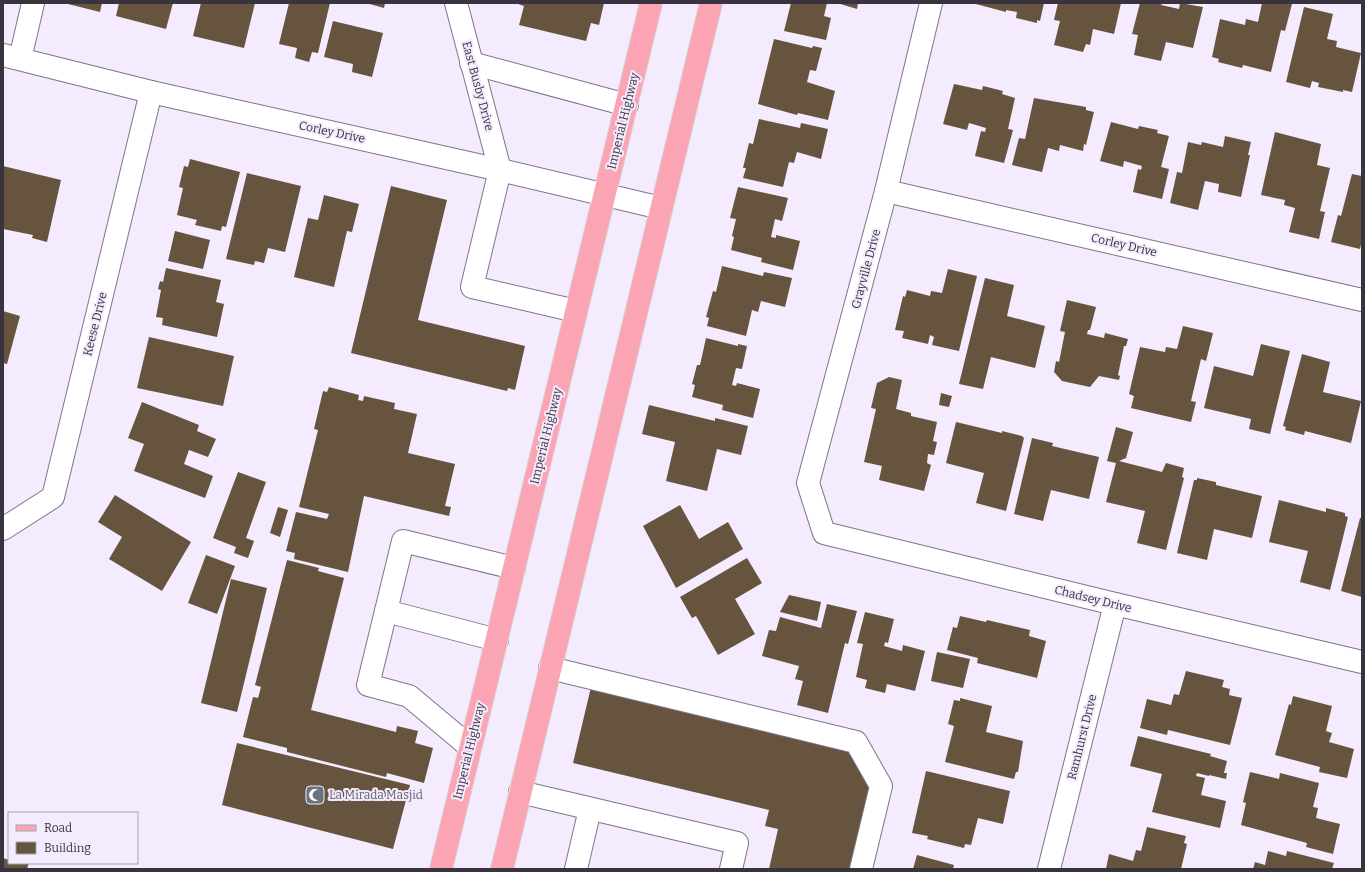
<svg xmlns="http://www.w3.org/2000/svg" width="1365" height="872" font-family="Bitter,serif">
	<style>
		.building { fill: #67543e }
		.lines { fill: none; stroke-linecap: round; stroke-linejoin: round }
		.minor-casing { stroke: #80738d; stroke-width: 24 }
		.major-casing { stroke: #d7d6d8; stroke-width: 24 }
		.minor { stroke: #fff; stroke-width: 22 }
		.major { stroke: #fba4b3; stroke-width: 22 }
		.labels { text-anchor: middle; stroke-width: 4; stroke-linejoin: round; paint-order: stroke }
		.street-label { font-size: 12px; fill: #38333e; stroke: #f4ecfe }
		.worship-label { font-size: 12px; fill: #5b616d; stroke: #f4ecfe; text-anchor: start }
	</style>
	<rect width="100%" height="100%" fill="#f4ecfe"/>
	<g class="building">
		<path d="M64,3h38l-2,9z"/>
		<path d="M119,3h54l-7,26 -50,-13z"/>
		<path d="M201,3h54l-11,45 -51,-12z"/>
		<path d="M289,3h41l-12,50 -6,-1 -3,10 -14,-4 2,-10 -18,-4z"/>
		<path d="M366,3h19l-1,5z"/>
		<path d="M515,3h89l-5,22 -8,-2 -5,18 -67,-16 5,-19z"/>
		<path d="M791,3h36l-3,13 7,2 -5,22 -42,-9z"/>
		<path d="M837,3h21l-1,6z"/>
		<path d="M972,3h72l-4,18 -3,-1v3l-21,-5 1,-6 -11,-2v2z"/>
		<path d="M1058,3h63l-7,31 -21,-5 -3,16 -4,-1 -3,8 -29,-7 6,-24 -6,-1z"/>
		<path d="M1140,3h22l-1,2 18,4 1,-6 23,4 -10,41 -27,-6 -5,19 -27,-6 4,-20 -6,-1z"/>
		<path d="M1262,3l30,1 -7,27 -4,-1 -10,42 -28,-7 -1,3 -24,-6 1,-3 -7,-2 8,-38 25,6 1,-6 12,3z"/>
		<path d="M1304,7l29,7 -6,25 10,2 -1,6 25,6 -9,39 -9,-2v2l-25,-5 1,-4 -7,-2 -2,7 -24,-6z"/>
		<path d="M333,21l50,12 -11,44 -20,-5 1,-8 -29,-7z"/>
		<path d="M774,39l38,9 1,-2 9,2 -6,23 -6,-1 -3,12 28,9 -7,29 -30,-7 -1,2 -39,-11z"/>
		<path d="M954,84l28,6 1,-4 20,5 -1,3 13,4 -7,31 5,1 -9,33 -29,-7 6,-25 4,1 1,-4 -17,-5 -2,7 -24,-6z"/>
		<path d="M1034,98l52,9v3l8,2 -8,33 -2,-1 -1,7 -23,-6 -1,6 -11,-3 -6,24 -30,-7 7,-27 6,1z"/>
		<path d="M759,119l41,9 1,-5 27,6 -7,30 -24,-7 -3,11 -5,-1 -6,25 -40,-9 3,-10h-3l6,-25 4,1z"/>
		<path d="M1111,122l27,7 1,-3 19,4 -1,3 12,3 -8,31 8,2 -7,30 -29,-7 5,-23 3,1 1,-4 -18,-5 -1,6 -23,-6z"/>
		<path d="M1275,132l46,12 -4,21 13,3 -10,43 5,1 -6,27 -30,-7 6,-24 -11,-3 1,-5 -24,-5z"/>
		<path d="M1225,136l26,6 -3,13h2l-9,42 -23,-5 1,-8 -14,-3 -7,29 -28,-7 7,-31 5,1 6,-31 13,3 1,-3 21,5z"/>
		<path d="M190,159l50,13 -14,55 -4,-1 -1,5 -26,-6 2,-5 -20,-5 6,-27 -4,-1 5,-21 4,1z"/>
		<path d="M3,166l58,14 -14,62 -15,-4 1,-3 -30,-6z"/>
		<path d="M247,173l54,13 -16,66 -17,-4 -4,15 -9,-2 -1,4 -28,-6z"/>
		<path d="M1352,174l10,2v64l-2,9 -29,-7 7,-27 3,1z"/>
		<path d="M391,186l56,14 -29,120 107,26 -10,44 -7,-2 -1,3 -156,-38z"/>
		<path d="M738,187l50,11 -6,23 -7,-2 -4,18 5,1v-3l24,6 -7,29 -32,-8 1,-4 -31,-8 3,-13 -2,-1 4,-17 -6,-1z"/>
		<path d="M324,195l35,9 -7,28 -5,-1 -13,56 -40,-10 14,-59 10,2z"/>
		<path d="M175,231l35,9 -7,29 -35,-8z"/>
		<path d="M722,266l41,10 1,-4 28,6 -7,29 -24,-6 -3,11 -6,-2 -6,26 -39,-10 2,-8 -3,-1 7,-26 3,1z"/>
		<path d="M166,268l55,12 -5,22 8,2 -7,33 -55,-12 1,-7 -7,-1 5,-27 -3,-1 2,-8 3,1z"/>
		<path d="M948,269l29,7 -18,75 -27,-6 2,-8 -4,-2 -2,9 -26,-6 2,-7 -9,-1 8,-34 2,1 2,-7 23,6 1,-5 11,2z"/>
		<path d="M985,278l29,7 -7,31 38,10 -10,42 -44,-11 -8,32 -24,-5z"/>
		<path d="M1067,300l29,7 -6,23h-2l-1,4 17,4 1,-5 23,6 -2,7h-2l-6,29 2,1 -1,4 -20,-4 -9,11 -28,-6 -8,-9 2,-11 3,1 6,-30 -5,-1z"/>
		<path d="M3,311l17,5 -13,48 -4,-1z"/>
		<path d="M1183,326l30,7 -7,28 -5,-2 -10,42 5,1 -5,20 -60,-14 3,-12 -5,-2 11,-47 25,5 1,-5 11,2z"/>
		<path d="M149,337l85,19 -11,50 -86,-18z"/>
		<path d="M706,338l32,8v-2l9,2 -5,23 -6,-1 -4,17 4,1 1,-3 23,6 -7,29 -31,-8 1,-5 -31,-8 3,-12 -3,-1 5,-19h3z"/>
		<path d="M1261,344l29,7 -20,83 -21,-5 2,-10 -47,-11 10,-42 39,10z"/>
		<path d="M1302,354l28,8 -7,30 38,9 -10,42 -46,-12 -1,4 -19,-5 1,-3 -3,-1z"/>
		<path d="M889,377l13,3 -6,29 15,4v3l26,6 -4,19 4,1 -3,13 -6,-1 -1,9 4,2 -7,26 -45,-11 3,-14 -18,-4 12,-53 -5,-1 6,-25z"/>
		<path d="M329,387l30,8 -1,5 5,1 1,-5 31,7 -1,6 23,5 -9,39 47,11 -10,42 6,1 -2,9 -85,-20 -16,76 -54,-13 1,-6 -9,-2 10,-39 31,7 2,-5 -30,-7 19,-77 -4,-1 9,-38 4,1z"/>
		<path d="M941,393l11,3 -3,11 -10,-2z"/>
		<path d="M142,402l57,23 -2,6 19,8 -8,18 -19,-7 -5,14 29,12 -8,22 -71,-27 10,-27 -16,-6z"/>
		<path d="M649,405l66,16v-3l33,8 -7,29 -24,-6 -10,42 -41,-10 9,-39 -33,-8z"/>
		<path d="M956,422l46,11v-2l20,5 2,2 -18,73 -30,-8 8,-30 -38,-10z"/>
		<path d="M1116,427l17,5 -7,26 -7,3 43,11 4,-9 18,5 -2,9 2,1 -18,72 -29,-7 8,-32 -39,-9 10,-39 -9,-2z"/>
		<path d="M1032,438l21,5 -1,3 47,11 -10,42 -38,-9 -8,31 -29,-7z"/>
		<path d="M238,472l28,10 -20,56 8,3 -6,17 -14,-5 2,-6 -23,-9z"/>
		<path d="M1197,478l19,4v3l46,11 -10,42 -38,-9 -7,31 -30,-7 17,-73h3z"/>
		<path d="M115,495l76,47 -29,49 -53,-32 13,-22 -24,-15z"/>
		<path d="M1279,500l47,12v-4l19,5v3l3,1 -18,73 -30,-8 8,-31 -39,-9z"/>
		<path d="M680,505l19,34 29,-17 15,27 -67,39 -33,-62z"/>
		<path d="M278,507l10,3 -8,27 -10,-4z"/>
		<path d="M1360,518h2v79l-21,-6z"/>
		<path d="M206,555l29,11 -18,48 -29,-11z"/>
		<path d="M747,558l15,25 -27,16 20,35 -37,21 -22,-39 -4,2 -12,-21z"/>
		<path d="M287,560l32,8 -1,3 26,7 -33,132 85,22 1,-6 21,5 -3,12 18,5 -9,35 -37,-10 -1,4 -99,-25v-4l-44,-11 10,-40 5,1 3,-11 -6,-2z"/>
		<path d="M231,579l36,9 -30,124 -36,-9z"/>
		<path d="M789,595l32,7 -4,19 -37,-9z"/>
		<path d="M827,604l30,7 -9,33 -3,-1 -17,70 -31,-8 6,-24 -8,-2 4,-13 -37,-10 7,-26 7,1 4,-14 41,11z"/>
		<path d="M865,612l29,7 -6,24 -3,-1 -1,4 18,5 1,-6 22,6 -10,40 -28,-7 -2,9 -20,-5 2,-8 -11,-3 7,-33 -6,-1z"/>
		<path d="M960,616l26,6 1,-2 43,10 -1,6 17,5 -9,37 -60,-15 1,-5 -31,-8 6,-23 4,1z"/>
		<path d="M937,652l33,7 -7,29 -32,-7z"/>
		<path d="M1186,671l38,9 -2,7 8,2 -1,6 13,3 -12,47 -62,-15 -1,5 -27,-7 7,-29 24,6 3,-11 5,1z"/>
		<path d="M591,687l262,63 19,32 -21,87h-82l9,-40 -13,-3 4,-16 -196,-47z"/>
		<path d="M1293,696l39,10 -6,25 6,2 -3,9 25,7 -7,29 -28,-6 1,-5 -45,-12 14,-51 2,1z"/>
		<path d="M960,698l32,8 -6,26 37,9 -5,31h-2l-2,7 -69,-17 9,-36 -6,-2 6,-24 6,1z"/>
		<path d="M1138,736l73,18 -1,2 17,5 -3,12h3l-1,6 -17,-4v1l-12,-3 -1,3 9,2 -4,17 25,6 -6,27 -68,-16 10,-38 -32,-8z"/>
		<path d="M237,743l173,42 -17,64 -171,-44z"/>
		<path d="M926,771l84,20 -7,33 -25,-6 -7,27 -6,-1 -1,4 -37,-9 1,-3 -16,-3z"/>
		<path d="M1250,772l29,7 1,-6 39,10 -6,24 5,1 -2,10 24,6 -7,30 -27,-7 1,-4 -66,-18 5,-22 -3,-1z"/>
		<path d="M1147,827l39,9 -2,7 3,1 -6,25h-75l3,-15 24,7 3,-11 5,1z"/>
		<path d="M1268,851l18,5 1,-5 47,12 -2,6h-79l2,-7 10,3z"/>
		<path d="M917,855l37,10 -1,4h-40z"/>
		<path d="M3,858l6,2v3h20l-2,6h-24z"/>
	</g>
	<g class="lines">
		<defs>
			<g id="minor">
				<path d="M456,3l44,167 -28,117 104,24"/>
				<path d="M931,3l-45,188 -78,292 16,50 291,71 247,58"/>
				<path d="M3,55l148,37 349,78 161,38"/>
				<path d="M20,59l13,-56"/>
				<path d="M471,63l156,42"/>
				<path d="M886,191l476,109"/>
				<path d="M3,529l50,-32 98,-405"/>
				<path d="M386,611l111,29"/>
				<path d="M550,668l306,74 25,44 -20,83"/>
				<path d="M470,747l-61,-51 -41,-11 35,-144 111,27"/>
				<path d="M520,792l217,51 -6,26"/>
				<path d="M576,869l14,-60"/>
				<path d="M1049,869l66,-265"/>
			</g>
			<g id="major">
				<path d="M441,869l210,-866"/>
				<path d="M502,869l209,-866"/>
			</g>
		</defs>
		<use href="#minor" class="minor-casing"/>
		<use href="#major" class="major-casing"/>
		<use href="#minor" class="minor"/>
		<use href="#major" class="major"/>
	</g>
	<defs>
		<symbol id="mosque-square" viewBox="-11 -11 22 22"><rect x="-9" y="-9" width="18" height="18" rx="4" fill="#6b7280" stroke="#f4ecfe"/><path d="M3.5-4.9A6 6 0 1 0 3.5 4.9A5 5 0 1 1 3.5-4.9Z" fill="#fff"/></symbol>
	</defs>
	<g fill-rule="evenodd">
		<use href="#mosque-square" x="304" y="784" width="22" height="22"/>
	</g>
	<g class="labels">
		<g class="street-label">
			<text transform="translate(478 86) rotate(75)" y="4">East Busby Drive</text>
			<text transform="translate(623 121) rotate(-76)" y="4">Imperial Highway</text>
			<text transform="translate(332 132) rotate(12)" y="4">Corley Drive</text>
			<text transform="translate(1124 245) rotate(13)" y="4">Corley Drive</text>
			<text transform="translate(866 269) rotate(-75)" y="4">Grayville Drive</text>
			<text transform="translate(95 324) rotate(-76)" y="4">Keese Drive</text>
			<text transform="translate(546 436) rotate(-76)" y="4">Imperial Highway</text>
			<text transform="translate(1093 599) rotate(14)" y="4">Chadsey Drive</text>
			<text transform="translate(1082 737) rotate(-76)" y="4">Ramhurst Drive</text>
			<text transform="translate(469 751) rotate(-76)" y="4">Imperial Highway</text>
		</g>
		<g class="worship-label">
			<text x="329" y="799">La Mirada Masjid</text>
		</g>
	</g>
	<rect width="1365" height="872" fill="none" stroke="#38333e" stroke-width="8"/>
	<rect x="8" y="812" width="130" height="52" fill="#f4ecfe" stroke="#a9a2b1"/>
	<rect x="16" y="825" width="20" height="6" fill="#fba4b3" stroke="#a9a2b1"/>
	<text x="44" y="832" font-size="12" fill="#38333e">Road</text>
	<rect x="16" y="842" width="20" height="12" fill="#67543e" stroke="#a9a2b1"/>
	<text x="44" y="852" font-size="12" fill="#38333e">Building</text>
</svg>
